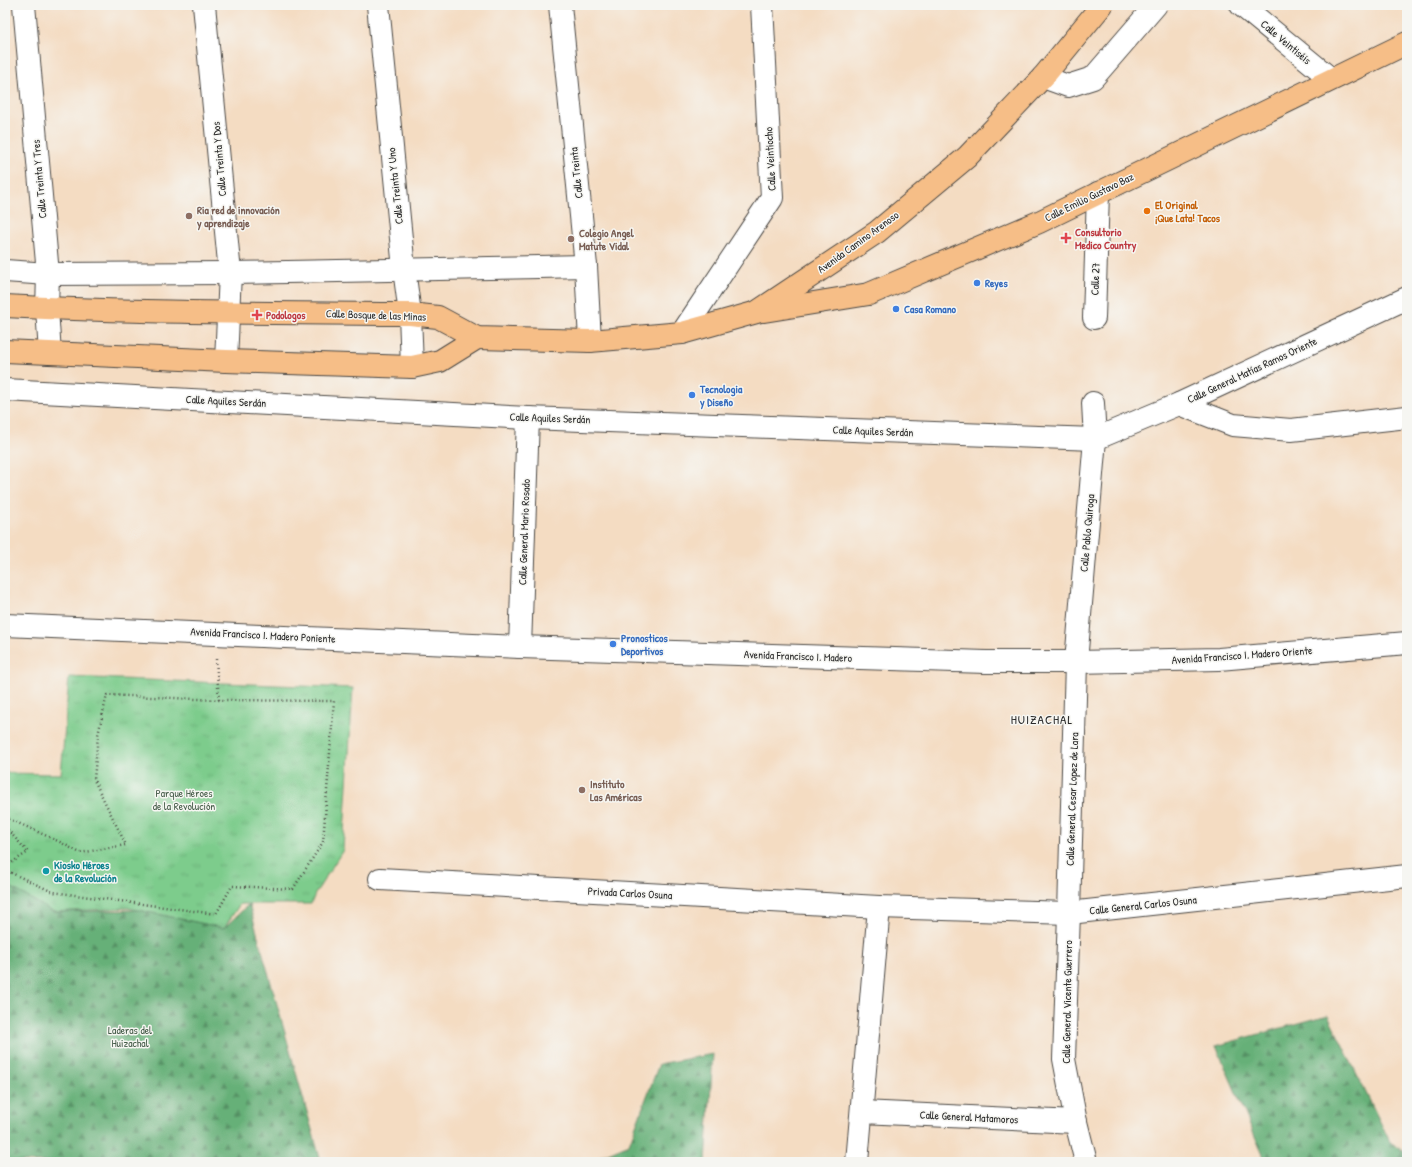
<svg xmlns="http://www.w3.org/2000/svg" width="1412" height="1167" font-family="'Patrick Hand',sans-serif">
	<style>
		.grass { fill: url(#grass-tufts); stroke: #547c5c }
		.forest { fill: url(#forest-firs); stroke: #486e52 }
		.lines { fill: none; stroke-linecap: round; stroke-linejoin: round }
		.minor-casing { stroke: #494642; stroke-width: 24 }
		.major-casing { stroke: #494642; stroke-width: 24 }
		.path { stroke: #494642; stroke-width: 2.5; stroke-dasharray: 1 3; stroke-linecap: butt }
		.minor { stroke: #fff; stroke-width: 22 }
		.major { stroke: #f6be87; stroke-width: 22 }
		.food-dot { fill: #e8710a; stroke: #f6f6f2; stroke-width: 1.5 }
		.education-dot { fill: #8d6e63; stroke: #f6f6f2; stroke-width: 1.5 }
		.health-dot { fill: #e0444e; stroke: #f6f6f2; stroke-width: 1.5 }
		.shop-dot { fill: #3f7fe0; stroke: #f6f6f2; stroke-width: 1.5 }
		.culture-dot { fill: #0f9aa8; stroke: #f6f6f2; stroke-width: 1.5 }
		.labels { text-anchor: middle; stroke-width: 3; stroke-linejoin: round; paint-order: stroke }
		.street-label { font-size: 11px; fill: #2b2b2b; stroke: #f6f6f2 }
		.food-label { font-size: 11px; font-weight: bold; fill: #c56008; stroke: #f6f6f2; text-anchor: start }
		.education-label { font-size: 11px; font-weight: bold; fill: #785e54; stroke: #f6f6f2; text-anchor: start }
		.health-label { font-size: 11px; font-weight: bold; fill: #be3a42; stroke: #f6f6f2; text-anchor: start }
		.shop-label { font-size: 11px; font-weight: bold; fill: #366cbe; stroke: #f6f6f2; text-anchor: start }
		.park-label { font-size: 11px; fill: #445b48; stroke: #f6f6f2 }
		.culture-label { font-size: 11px; font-weight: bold; fill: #0d838f; stroke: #f6f6f2; text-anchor: start }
		.quarter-label { font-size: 13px; letter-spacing: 1px; fill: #2b2b2b; stroke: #f6f6f2 }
	</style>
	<defs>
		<pattern id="grass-tufts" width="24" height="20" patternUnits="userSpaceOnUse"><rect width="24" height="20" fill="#7dcc8c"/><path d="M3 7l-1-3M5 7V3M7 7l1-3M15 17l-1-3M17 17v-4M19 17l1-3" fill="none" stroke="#6caf79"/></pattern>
		<pattern id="forest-firs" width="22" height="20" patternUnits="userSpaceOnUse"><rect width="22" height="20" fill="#66b078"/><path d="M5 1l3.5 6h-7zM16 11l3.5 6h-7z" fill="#548f63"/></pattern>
	</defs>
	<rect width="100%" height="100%" fill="#f6f6f2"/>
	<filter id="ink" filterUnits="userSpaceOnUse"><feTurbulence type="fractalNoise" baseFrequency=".025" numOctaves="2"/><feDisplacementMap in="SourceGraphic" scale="8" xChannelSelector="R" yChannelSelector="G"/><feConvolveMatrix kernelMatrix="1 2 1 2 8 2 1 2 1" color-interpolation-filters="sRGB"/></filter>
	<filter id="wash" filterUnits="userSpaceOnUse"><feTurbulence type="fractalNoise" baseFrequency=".012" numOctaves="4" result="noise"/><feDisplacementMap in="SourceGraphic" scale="16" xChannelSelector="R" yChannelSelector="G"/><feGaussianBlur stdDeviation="0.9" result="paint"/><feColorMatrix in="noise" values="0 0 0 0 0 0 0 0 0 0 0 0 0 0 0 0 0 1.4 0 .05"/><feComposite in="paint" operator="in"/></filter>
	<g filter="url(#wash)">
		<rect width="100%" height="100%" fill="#f4dcc2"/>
		<path class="grass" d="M69,677l284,11 -10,162 -28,44 -4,10h-71l-16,24 -96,-20 -75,4 -46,-27h-2v-112l56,1z"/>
		<g class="forest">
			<path d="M5,885h2l46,27 85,-2 86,18 25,-24 72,258h-316z"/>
			<path d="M1328,1015l62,127 17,11v9h-141l-50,-116z"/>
			<path d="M713,1054l-7,108h-119l42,-18 30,-80z"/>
		</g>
	</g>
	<g filter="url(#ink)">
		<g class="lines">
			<defs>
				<g id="minor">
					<path d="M24,5l24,269 -1,35 3,44"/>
					<path d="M204,5l26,268 -4,88"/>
					<path d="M378,5l26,264 6,45 2,53"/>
					<path d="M560,5l26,261 4,75"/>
					<path d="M1241,5l90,74"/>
					<path d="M1043,77l25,9 25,-8 63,-73"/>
					<path d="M5,271l43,3 182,-1 356,-7"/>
					<path d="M1094,318l4,-125"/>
					<path d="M682,333l90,-135 -10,-193"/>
					<path d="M5,390l523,28 567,21 84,-35 228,-106"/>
					<path d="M1179,404l54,21 58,5 116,-13"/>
					<path d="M5,625l515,22 466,15h90l143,-3 188,-16"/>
					<path d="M520,647l8,-229"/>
					<path d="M380,879l499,28 190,6 338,-37"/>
					<path d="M862,1112l214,10"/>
					<path d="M857,1162l22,-255"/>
					<path d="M1086,1162l-10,-40 -12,-63 5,-146 7,-251 19,-223 -2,-36"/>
				</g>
				<g id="major">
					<path d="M5,306c135,7 270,7 405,8l28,3 39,21 113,3 92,-8 75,-21 120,-80 90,-75 76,-80 59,-72"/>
					<path d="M764,311l105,-17 170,-72 368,-179"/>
					<path d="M5,351l221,10 186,6 28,-6 37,-23"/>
				</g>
			</defs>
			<use href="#minor" class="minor-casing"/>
			<use href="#major" class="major-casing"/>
			<g class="path">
				<path d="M216,659l3,41"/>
				<path d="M5,817l55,25 20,11 46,-8 -32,-65 4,-45 9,-40 112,5 115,1 -11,141 -30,47 -61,-3 -16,28 -163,-22 -48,-22"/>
				<path d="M5,827l23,25 -23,15"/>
			</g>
			<use href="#minor" class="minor"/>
			<use href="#major" class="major"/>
		</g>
	</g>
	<circle class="food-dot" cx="1147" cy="211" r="4"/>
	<g class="education-dot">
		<circle cx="189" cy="216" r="4"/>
		<circle cx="571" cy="239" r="4"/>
		<circle cx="582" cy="790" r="4"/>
	</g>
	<g class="health-dot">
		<path d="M1064 232h4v4h4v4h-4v4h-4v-4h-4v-4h4z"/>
		<path d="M255 309h4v4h4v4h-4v4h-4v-4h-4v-4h4z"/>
	</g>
	<g class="shop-dot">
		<circle cx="977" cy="283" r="4"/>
		<circle cx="896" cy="309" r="4"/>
		<circle cx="692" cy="395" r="4"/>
		<circle cx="613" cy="644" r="4"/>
	</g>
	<circle class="culture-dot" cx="46" cy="871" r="4"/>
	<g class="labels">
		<g class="street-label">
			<text transform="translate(1286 42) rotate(40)" y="4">Calle Veintiséis</text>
			<text transform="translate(219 159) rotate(-95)" y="4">Calle Treinta Y Dos</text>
			<text transform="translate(770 159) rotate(-93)" y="4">Calle Veintiocho</text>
			<text transform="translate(576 173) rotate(-96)" y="4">Calle Treinta</text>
			<text transform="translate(39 179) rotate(-95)" y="4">Calle Treinta Y Tres</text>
			<text transform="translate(395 186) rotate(-96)" y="4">Calle Treinta Y Uno</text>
			<text transform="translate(1089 197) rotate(-26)" y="4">Calle Emilio Gustavo Baz</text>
			<text transform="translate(858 242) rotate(-36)" y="4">Avenida Camino Arenoso</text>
			<text transform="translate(1095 279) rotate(-88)" y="4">Calle 27</text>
			<text transform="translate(376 315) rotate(2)" y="4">Calle Bosque de las Minas</text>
			<text transform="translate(1252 370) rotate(-25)" y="4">Calle General Matías Ramos Oriente</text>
			<text transform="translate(226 401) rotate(3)" y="4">Calle Aquiles Serdán</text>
			<text transform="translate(550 418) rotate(2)" y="4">Calle Aquiles Serdán</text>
			<text transform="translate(873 431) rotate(2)" y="4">Calle Aquiles Serdán</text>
			<text transform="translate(524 532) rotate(-88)" y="4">Calle General Mario Rosado</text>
			<text transform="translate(1087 533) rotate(-85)" y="4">Calle Pablo Quiroga</text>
			<text transform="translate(263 635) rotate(3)" y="4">Avenida Francisco I. Madero Poniente</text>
			<text transform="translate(1242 655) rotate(-4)" y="4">Avenida Francisco I. Madero Oriente</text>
			<text transform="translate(798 656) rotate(2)" y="4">Avenida Francisco I. Madero</text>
			<text transform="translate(1072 799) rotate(-88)" y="4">Calle General Cesar Lopez de Lara</text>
			<text transform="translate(630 893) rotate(3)" y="4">Privada Carlos Osuna</text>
			<text transform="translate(1143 905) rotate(-6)" y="4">Calle General Carlos Osuna</text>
			<text transform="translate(1067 1002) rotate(-89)" y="4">Calle General Vicente Guerrero</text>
			<text transform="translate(969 1117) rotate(3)" y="4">Calle General Matamoros</text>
		</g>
		<g class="food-label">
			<text x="1155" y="209">El Original<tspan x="1155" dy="13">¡Que Lata! Tacos</tspan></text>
		</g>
		<g class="education-label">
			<text x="197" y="214">Ria red de innovación<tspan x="197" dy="13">y aprendizaje</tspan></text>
			<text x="579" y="237">Colegio Angel<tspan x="579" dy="13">Matute Vidal</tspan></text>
			<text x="590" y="788">Instituto<tspan x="590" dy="13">Las Américas</tspan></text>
		</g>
		<g class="health-label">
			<text x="1075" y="236">Consultorio<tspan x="1075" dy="13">Medico Country</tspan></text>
			<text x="266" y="319">Podologos</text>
		</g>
		<g class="shop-label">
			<text x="985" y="287">Reyes</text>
			<text x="904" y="313">Casa Romano</text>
			<text x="700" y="393">Tecnologia<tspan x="700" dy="13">y Diseño</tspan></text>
			<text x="621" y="642">Pronosticos<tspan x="621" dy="13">Deportivos</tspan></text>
		</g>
		<g class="park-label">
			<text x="184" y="797">Parque Héroes<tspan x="184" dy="13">de la Revolución</tspan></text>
			<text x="130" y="1034">Laderas del<tspan x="130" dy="13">Huizachal</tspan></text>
		</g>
		<g class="culture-label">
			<text x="54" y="869">Kiosko Héroes<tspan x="54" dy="13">de la Revolución</tspan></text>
		</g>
		<g class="quarter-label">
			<text x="1042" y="724">HUIZACHAL</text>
		</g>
	</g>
	<rect width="1412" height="1167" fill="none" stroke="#f6f6f2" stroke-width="20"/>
</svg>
